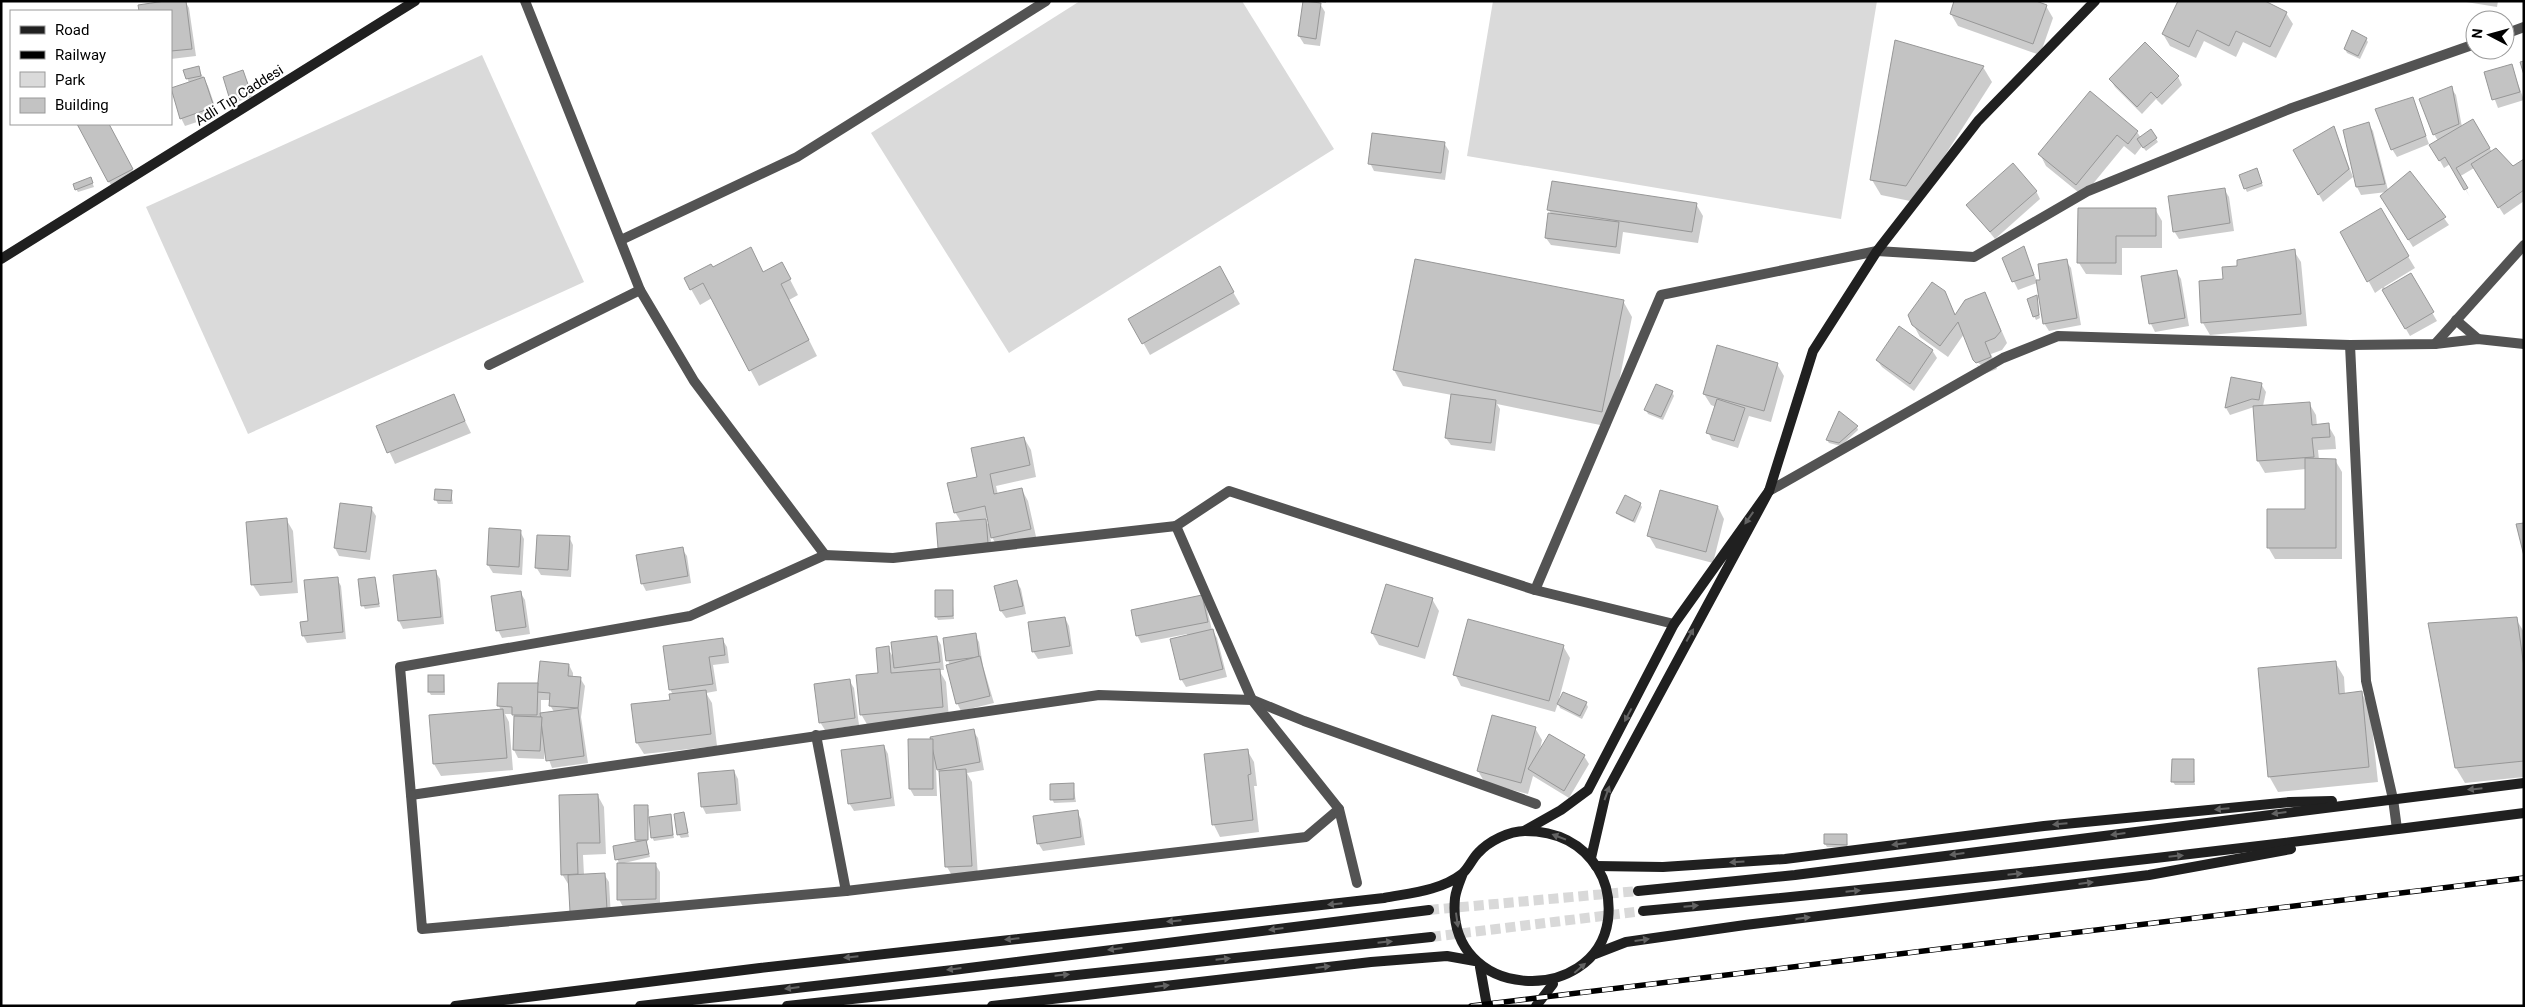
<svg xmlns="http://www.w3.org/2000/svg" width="2525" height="1007" font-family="Roboto,sans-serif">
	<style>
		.green { fill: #dadada }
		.shadow { fill: #0003; fill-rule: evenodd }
		.building { fill: #c3c3c3; stroke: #979797 }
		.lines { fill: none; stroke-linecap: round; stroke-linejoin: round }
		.secondary-tunnel { stroke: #d9d9d9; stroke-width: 10; stroke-dasharray: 10 5; stroke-linecap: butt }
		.street { stroke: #535353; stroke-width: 10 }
		.secondary { stroke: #202020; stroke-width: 10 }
		.rail-casing { stroke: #000; stroke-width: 5.5 }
		.rail { stroke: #fff; stroke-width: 4; stroke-dasharray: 11; stroke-linecap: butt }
		.oneway { fill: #636363 }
		.labels { text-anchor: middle; stroke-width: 4.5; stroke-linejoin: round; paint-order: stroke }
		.street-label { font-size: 14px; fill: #000; stroke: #fff }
	</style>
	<rect width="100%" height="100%" fill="#fff"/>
	<g class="green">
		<path d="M1080,1h162l92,148 -325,204 -138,-220z"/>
		<path d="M1493,1h384l-36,218 -374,-63z"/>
		<path d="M482,55l102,227 -336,152 -102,-227z"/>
	</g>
	<g class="shadow">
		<path d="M185,1l4,7 7,48 -25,3v-48h-31l-1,-5z"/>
		<path d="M1311,1h15v2l-7,-1 6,10 -5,34 -16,-2 -5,-8z"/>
		<path d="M2460,1h38l-1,6z"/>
		<path d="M2046,6l7,12 -13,37 -82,-29 -7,-12z"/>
		<path d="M2286,13l7,11 -17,34 -33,-16 -7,15 -32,-16 -8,17 -26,-12 -7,-12z"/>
		<path d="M2366,39l2,3 -8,17 -13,-6 -2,-4z"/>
		<path d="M2511,65l13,35 -26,8 -13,-35z"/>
		<path d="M1983,67l9,15 -77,120 -34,-7 -9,-15z"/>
		<path d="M198,68l10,18 10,29 -33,11 -4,-8 8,-35 -4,-12z"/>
		<path d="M243,71l9,26 -19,6 -2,-4z"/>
		<path d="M2178,77l4,8 -20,20 -6,-6 -14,15 -27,-27 -5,-8z"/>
		<path d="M2451,88l5,7 6,32 10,-7 20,32 21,15 11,-7v41l-20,14 -30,-47 -15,9 11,20 -20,-33 -6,4 -13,-23 7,-4 -4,-7z"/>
		<path d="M2090,92l47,40 4,6 10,-7 7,11 -12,9 -4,-5 -7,9 -11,-9 -41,50 -37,-30 -6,-12z"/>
		<path d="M2412,98l17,46 -32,13 -5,-8z"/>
		<path d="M2368,123l5,8 15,59 22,-18 39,53 -36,22 -27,-43 1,-12 -26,3 -4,-8z"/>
		<path d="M78,124h30l28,53 -23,12z"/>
		<path d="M2334,128l19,49 -30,25 -28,-51z"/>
		<path d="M1444,143l5,8 -4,29 -71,-9 -4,-8z"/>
		<path d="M2258,173l5,13 -16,6 -2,-4z"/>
		<path d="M92,182l2,5 -16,5 -2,-3z"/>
		<path d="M2224,189l5,8 5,34 -55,8 -5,-8z"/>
		<path d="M2036,191l4,8 -45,40 -27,-34z"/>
		<path d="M1696,204l7,12 -5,27 -75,-11 -3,22 -69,-9 -5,-7 5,-24 -2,-4z"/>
		<path d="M2079,209h76l7,12v27h-40v27l-36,-1 -7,-11z"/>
		<path d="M2380,210l35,58 -31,19 2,2 24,-14 27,46 -27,15 -28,-48 -7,5 -33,-61z"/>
		<path d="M2023,248l14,33h5l24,-20 5,7 10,57 -32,6 -5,-8 -7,-40 -19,7 -15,-31z"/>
		<path d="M2294,251l7,11 6,64 -97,9 -7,-12 -3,-41 25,-2 14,-13z"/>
		<path d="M759,264l5,9 18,-9 16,31 -9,5 28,56 -58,30 -47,-88 -12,7 -9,-16 21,-20z"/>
		<path d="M1219,268l21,36 -90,51 -20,-36z"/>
		<path d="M2176,271l5,8 8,47 -34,6 -4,-8 -8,-47z"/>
		<path d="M1944,292l12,24 29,-23 22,50 -5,7 -11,4 6,15 -13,5 -3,-2 -4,-7 4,2 1,-1 -7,-6 -11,-26 -16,23 -28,-20 -7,-13z"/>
		<path d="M2036,297l4,21 -4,2 -2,-4z"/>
		<path d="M1623,301l9,16 -22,110 -113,-23 3,5 -5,42 -44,-6 -5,-7 6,-43 -49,-9 -9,-16z"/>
		<path d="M1932,350l5,8 -23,33 -32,-24 -5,-7z"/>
		<path d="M1777,364l7,12 -13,46 -22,-6 -11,32 -26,-8 -4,-8 8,-25 -5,-2 -7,-11z"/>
		<path d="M2232,379l29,5 5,8 -3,14 46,-3 7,12 1,11 11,-1 7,12 1,12 -18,1 1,10h16l7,12v87h-67l-7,-12 38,-37v-41l-41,4 -7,-12 -4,-54 -24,8 -4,-7z"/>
		<path d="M1672,392l2,4 -11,24 -15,-6 -2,-4z"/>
		<path d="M453,396l18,37 -76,31 -17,-37z"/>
		<path d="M1857,427l1,3 -17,16 -12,-3 -2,-3z"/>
		<path d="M1024,438l7,12 5,27 -40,9 2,9 24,-5 6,11 9,40 -38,8 -9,-15 2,17 -31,-29 -6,-10 23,-34zM988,518l2,10 -5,-9z"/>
		<path d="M451,492l2,12h-15l-2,-4z"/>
		<path d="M1640,504l2,3 -7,16 -15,-7 -2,-3z"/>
		<path d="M1718,507l6,12 -11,44 -57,-15 -7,-12z"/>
		<path d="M371,508l5,8 -6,44 -31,-4 -4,-8z"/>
		<path d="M286,519l7,12 5,62 -38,3 -7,-11z"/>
		<path d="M490,529l30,2 4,8 -2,36 -29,-2 -5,-8z"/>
		<path d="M569,537l4,8 -2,32 -30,-2 -5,-8z"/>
		<path d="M682,549l5,7 4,27 -45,8 -4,-8z"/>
		<path d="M435,571l5,8 4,45 -41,5 -4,-8 -5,-45z"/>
		<path d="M374,578l6,29 -15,2 -2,-4z"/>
		<path d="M337,579l4,7 5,53 -39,4 -4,-8z"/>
		<path d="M1017,582l4,7 5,25 -20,4 -5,-7z"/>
		<path d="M952,591l2,28 -16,1 -2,-4z"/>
		<path d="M520,592l5,8 5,34 -28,4 -4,-8z"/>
		<path d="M1202,597l4,8 6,25 5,8 10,39 -41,10 -5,-8 6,-45 -46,9 -4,-8z"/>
		<path d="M1432,599l7,12 -14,48 -46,-14 -7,-12z"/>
		<path d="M1065,618l4,8 4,28 -35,5 -5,-8z"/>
		<path d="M2516,619l8,13v145l-59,6 -9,-15z"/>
		<path d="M975,635l4,7 4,24 11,37 -33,8 -4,-8 -13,-64z"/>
		<path d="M937,638l4,7 3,25h-5l7,12 3,37 -81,7 -7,-12 19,-40 8,-26 6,11z"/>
		<path d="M722,639l5,8 2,16 -16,2 4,26 -11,2 6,10 5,43 -73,8 -7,-11 34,-42 2,-6 -3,-6z"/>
		<path d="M1563,646l7,12 -11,41 27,4 2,4 -6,12 -22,-11 -2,-5 -3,9 -94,-26 -6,-12z"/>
		<path d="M2335,662l9,15 1,17 16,-2 9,16 8,74 -100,10 -9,-16z"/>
		<path d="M569,665l4,8v5h7l5,8 -4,31 7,46 -36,5 -7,-19 -1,10 -26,-1 -4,-8 1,-32 -2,-4h-8l4,8 4,48 -72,6 -7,-12 67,-53 -2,-5 40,-22zM541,700h10l-1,5 4,7 -13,2z"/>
		<path d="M444,677l1,18h-14l-2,-3z"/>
		<path d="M849,680l5,8 5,37 -34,5 -5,-8z"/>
		<path d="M1535,728l7,12 -2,10 44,6 5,8 -20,34 -36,-22 -5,18 -43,-11 -7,-12z"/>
		<path d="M973,731l5,7 6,32 -17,3 5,9 6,95 -24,2 -7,-12 -7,-93 -4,-7 1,29h-23l-4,-7 21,-49z"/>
		<path d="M884,746l4,8 7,52 -41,5 -5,-8z"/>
		<path d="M1247,750l7,12 3,24h-3l5,46 -39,5 -6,-12 -9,-69z"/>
		<path d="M2193,760l2,25h-20l-2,-3z"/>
		<path d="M734,771l4,8 3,32 -35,3 -4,-8z"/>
		<path d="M1073,784l3,18 -22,1 -2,-4z"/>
		<path d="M598,796l6,11 2,47 -23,1 1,20 20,-1 5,8 2,35 -35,3 -6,-33 -8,-13z"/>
		<path d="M647,806l2,4 -2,34 3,13 -30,7h35l5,8v35h-37l-4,-8v-35l-5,-17 24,-4 -2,-3z"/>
		<path d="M1077,812l4,7 4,26 -42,6 -5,-8z"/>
		<path d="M684,814l5,23 -8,1 -2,-3z"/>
		<path d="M670,815l4,23 -20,3 -2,-4z"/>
		<path d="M1846,835l2,13 -21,-1 -2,-3z"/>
	</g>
	<g class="building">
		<path d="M165,1h21l6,48 -21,2v-40h-32l-1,-6z"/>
		<path d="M1303,1l18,2 -5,36 -18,-3z"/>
		<path d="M1954,1h82l11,4 -14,39 -83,-30z"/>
		<path d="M2178,1h87l22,11 -17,35 -34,-16 -7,15 -32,-16 -8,17 -27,-13z"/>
		<path d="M2352,30l15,8 -9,18 -14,-7z"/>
		<path d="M1895,40l89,26 -78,120 -36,-6z"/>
		<path d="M2145,42l34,34 -22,22 -6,-6 -14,15 -28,-28z"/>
		<path d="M2524,61v14l-4,-13z"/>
		<path d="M2512,64l8,28 -28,8 -8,-28z"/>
		<path d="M199,66l2,10 -15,3 -3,-9z"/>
		<path d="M243,70l8,23 -21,7 -7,-23z"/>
		<path d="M204,77l10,30 -34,12 -9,-31z"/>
		<path d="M2452,86l7,38 -26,11 -14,-36z"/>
		<path d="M2090,91l48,40 -10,13 -11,-9 -41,50 -38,-31z"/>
		<path d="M2413,97l13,39 -35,14 -16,-41z"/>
		<path d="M2473,119l17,29 -34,20 12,20 -4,2 -19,-33 -6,4 -10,-16z"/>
		<path d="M2369,122l16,62 -29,3 -13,-57z"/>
		<path d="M77,124h32l24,45 -25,13z"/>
		<path d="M2334,126l15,43 -31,26 -25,-45z"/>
		<path d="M2151,129l6,9 -14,10 -6,-9z"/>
		<path d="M1372,133l73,9 -4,31 -73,-9z"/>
		<path d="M2496,148l17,18 11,-7v31l-26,18 -27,-44z"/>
		<path d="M2013,163l24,28 -47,41 -24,-27z"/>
		<path d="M2257,168l5,15 -18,6 -5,-14z"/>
		<path d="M2410,171l36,46 -38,23 -28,-44z"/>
		<path d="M91,177l2,6 -18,7 -2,-6z"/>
		<path d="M1552,181l145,22 -5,29 -145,-22z"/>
		<path d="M2225,188l5,35 -57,9 -5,-36z"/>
		<path d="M2078,208h78v28h-40v27h-39z"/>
		<path d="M2381,208l28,48 -42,26 -27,-50z"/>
		<path d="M1548,213l71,9 -3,25 -71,-9z"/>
		<path d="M2024,246l10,29 -22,7 -10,-24z"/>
		<path d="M751,247l12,25 19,-10 9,17 -10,5 28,56 -60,31 -46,-88 -13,7 -6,-12 27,-14 2,3z"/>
		<path d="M2295,249l6,65 -100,9 -2,-42 24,-2 -1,-12 15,-1v-6z"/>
		<path d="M1415,259l209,41 -22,112 -209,-42z"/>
		<path d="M2067,259l10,59 -34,6 -7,-44h4l-2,-16z"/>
		<path d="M1220,266l14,26 -92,52 -14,-25z"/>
		<path d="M2177,270l8,48 -36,6 -8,-48z"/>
		<path d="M2411,273l23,39 -29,17 -23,-39z"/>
		<path d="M1932,282l13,9 10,24 10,-15 20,-8 16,39 -6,7 -10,4 6,15 -15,6 -3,-3 -15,-38 -18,24 -28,-21 -4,-10z"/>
		<path d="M2037,295l2,20 -6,2 -6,-18z"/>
		<path d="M1899,326l34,24 -23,34 -34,-24z"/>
		<path d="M1717,345l61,18 -14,48 -61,-17z"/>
		<path d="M2231,377l31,6 -3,17 -7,-1 -27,9z"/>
		<path d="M1656,384l17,7 -12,26 -17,-7z"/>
		<path d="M454,394l11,27 -78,32 -11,-27z"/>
		<path d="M1451,394l45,6 -5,43 -46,-5z"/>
		<path d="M1717,399l28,9 -11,33 -28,-8z"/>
		<path d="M2310,402l2,23 17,-2 1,14 -18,1 2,19 -57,4 -4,-55z"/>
		<path d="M1839,411l19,15 -19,17 -13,-3z"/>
		<path d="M1024,437l6,28 -40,9 4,20 28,-6 9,41 -40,9 -6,-32 -31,7 -7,-30 30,-6 -6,-29z"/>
		<path d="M2305,458l31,1v89h-69v-39h38z"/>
		<path d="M435,489l17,1 -1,11 -17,-1z"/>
		<path d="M1660,490l58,16 -12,46 -59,-16z"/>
		<path d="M1625,495l16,8 -8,18 -17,-8z"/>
		<path d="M340,503l32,4 -6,45 -32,-4z"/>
		<path d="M287,518l5,64 -41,3 -5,-63z"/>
		<path d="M986,519l2,24 -50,5 -2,-25z"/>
		<path d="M2524,523v33l-8,-32z"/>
		<path d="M489,528l32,2 -2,37 -32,-2z"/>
		<path d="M537,535l33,1 -2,34 -33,-2z"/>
		<path d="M683,547l5,29 -47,8 -5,-29z"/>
		<path d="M436,570l5,47 -43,4 -5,-46z"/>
		<path d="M338,577l5,55 -41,4 -2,-14 8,-1 -4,-41z"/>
		<path d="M375,577l4,27 -18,2 -3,-27z"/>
		<path d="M1017,580l6,26 -23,5 -6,-25z"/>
		<path d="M1386,584l47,14 -15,49 -47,-14z"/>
		<path d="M935,590h18v26l-18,1z"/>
		<path d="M521,591l5,36 -30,4 -5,-35z"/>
		<path d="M1202,595l6,27 -72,14 -5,-26z"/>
		<path d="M1065,617l5,29 -38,6 -4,-30z"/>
		<path d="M2517,617l7,50v94l-69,7 -27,-145z"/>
		<path d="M1468,619l96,26 -15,56 -96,-26z"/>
		<path d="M1213,629l10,40 -43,11 -10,-41z"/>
		<path d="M976,633l3,24 -33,4 -3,-23z"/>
		<path d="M937,636l3,26 -46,6 -3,-26z"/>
		<path d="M723,638l2,17 -16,2 4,27 -44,6 -6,-44z"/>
		<path d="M889,646l2,27 49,-4 3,38 -83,8 -4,-40 22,-2 -2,-25z"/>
		<path d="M980,656l10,40 -34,8 -10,-39z"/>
		<path d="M540,661l29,3 -1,12 13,1 -3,31 -29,-2 1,-13 -13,-1z"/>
		<path d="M2336,661l3,33 23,-3 7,76 -101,10 -10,-109z"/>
		<rect x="428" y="675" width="16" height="17"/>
		<path d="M850,679l5,39 -36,5 -5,-39z"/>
		<path d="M498,683h40l-1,32h-25v-8l-15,-1z"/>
		<path d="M706,690l5,44 -75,9 -5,-39 39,-4 -1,-6z"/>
		<path d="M1563,692l24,10 -7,14 -23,-12z"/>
		<path d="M578,708l6,48 -38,5 -6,-48z"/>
		<path d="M503,709l4,49 -74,6 -4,-49z"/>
		<path d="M1492,715l44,12 -15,56 -44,-12z"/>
		<path d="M514,716l28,1 -2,34 -27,-1z"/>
		<path d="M974,729l6,33 -43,8 -7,-33z"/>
		<path d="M1549,734l36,21 -21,36 -36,-22z"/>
		<path d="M908,739h25v50h-24z"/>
		<path d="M884,745l7,53 -43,6 -7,-54z"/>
		<path d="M1248,749l3,25 -3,1 5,45 -41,5 -8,-71z"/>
		<path d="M2172,759h22v23h-23z"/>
		<path d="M966,769l6,97 -27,1 -6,-96z"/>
		<path d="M734,770l3,34 -36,3 -3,-34z"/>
		<path d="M1074,783v16l-24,1v-16z"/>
		<path d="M598,794l2,49h-23l1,31 -17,1 -2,-80z"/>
		<path d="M634,805h14v35h-13z"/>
		<path d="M1078,810l3,27 -44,7 -4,-28z"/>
		<path d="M684,812l4,21 -11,2 -3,-21z"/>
		<path d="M671,814l2,21 -22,3 -2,-21z"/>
		<path d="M1824,834h23v11l-23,-1z"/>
		<path d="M646,840l3,14 -34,6 -2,-14z"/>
		<path d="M617,863h39v36l-39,1z"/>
		<path d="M605,873l2,37 -37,2 -2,-37z"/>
	</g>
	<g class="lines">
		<g class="secondary-tunnel">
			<path d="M1429,910l209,-19"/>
			<path d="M1431,937l212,-26"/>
		</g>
		<g class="street">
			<path d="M525,1l115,289 54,91 131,174"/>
			<path d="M2505,34l19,-7"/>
			<path d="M621,240l176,-83 249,-156"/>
			<path d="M2456,320l22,19"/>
			<path d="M2435,344l89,-99"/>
			<path d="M2350,345l16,336 27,118 4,30"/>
			<path d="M489,365l151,-75"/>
			<path d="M1769,491l234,-133 55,-22 292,9 85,-1 43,-5 46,5"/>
			<path d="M1176,526l76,174 -153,-5 -688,100 -11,-128 290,-51 135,-61 68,3z"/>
			<path d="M1176,526l53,-35 306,99 139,34"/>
			<path d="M1535,590l126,-295 216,-44 97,6 114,-66 204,-83 183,-64"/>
			<path d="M1253,700l51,21 232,83"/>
			<path d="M816,735l30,156"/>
			<path d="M411,795l11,134 424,-38 460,-54 33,-28 -87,-109"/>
			<path d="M1339,809l18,74"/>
		</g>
		<g class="secondary">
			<path d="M1,259l414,-258"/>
			<path d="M1769,491l44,-140 64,-100 101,-130 117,-120"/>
			<path d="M1524,831l37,-21 27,-20 86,-166 95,-133 -163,302 -15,65"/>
			<path d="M1596,866l67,1 122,-8 259,-33 246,-24 42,-1"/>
			<path d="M1638,891l157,-16 729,-92"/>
			<path d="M1643,911c294,-27 588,-60 881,-98"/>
			<path d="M1595,954l31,-12 119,-17 404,-50 142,-26"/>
			<path d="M1480,967l7,39"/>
			<path d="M455,1006l305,-38 624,-70c26,-5 56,-7 78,-24 7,-6 10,-15 16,-21 11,-12 31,-22 47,-22 31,0 57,12 73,38 10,16 12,33 10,51 -12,87 -163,82 -153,-22 1,-8 5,-17 8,-25"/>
			<path d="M640,1006l313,-36 476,-60"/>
			<path d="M787,1006l644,-69"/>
			<path d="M992,1006l379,-44 76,-6 28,5"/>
			<path d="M1536,1006l17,-22"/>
		</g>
		<defs>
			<path id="rail" d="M1471,1006l1053,-128"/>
		</defs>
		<use href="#rail" class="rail-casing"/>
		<use href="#rail" class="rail"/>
	</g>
	<defs><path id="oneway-solid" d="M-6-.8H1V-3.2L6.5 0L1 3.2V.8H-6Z" transform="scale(1.25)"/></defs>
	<g class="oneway">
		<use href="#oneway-solid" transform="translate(1749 518) rotate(125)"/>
		<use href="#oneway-solid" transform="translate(1690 635) rotate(-61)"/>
		<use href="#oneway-solid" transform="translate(1628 715) rotate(118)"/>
		<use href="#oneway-solid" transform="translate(2475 789) rotate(174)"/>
		<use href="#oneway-solid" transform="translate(1607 793) rotate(-70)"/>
		<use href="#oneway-solid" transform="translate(2222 809) rotate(175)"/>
		<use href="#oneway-solid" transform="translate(2279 813) rotate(173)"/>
		<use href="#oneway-solid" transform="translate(2060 824) rotate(175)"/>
		<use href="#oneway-solid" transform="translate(2118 834) rotate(173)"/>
		<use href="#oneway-solid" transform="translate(1559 837) rotate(-159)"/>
		<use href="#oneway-solid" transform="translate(1899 844) rotate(173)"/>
		<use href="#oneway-solid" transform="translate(1957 854) rotate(173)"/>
		<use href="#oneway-solid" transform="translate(2176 856) rotate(-6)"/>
		<use href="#oneway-solid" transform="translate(1737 862) rotate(176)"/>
		<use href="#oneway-solid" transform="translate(2015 874) rotate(-6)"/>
		<use href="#oneway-solid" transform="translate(2086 883) rotate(-7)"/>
		<use href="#oneway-solid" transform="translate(1853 891) rotate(-6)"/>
		<use href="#oneway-solid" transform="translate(1335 904) rotate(174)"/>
		<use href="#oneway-solid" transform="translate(1691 906) rotate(-5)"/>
		<use href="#oneway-solid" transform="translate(1803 918) rotate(-7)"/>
		<use href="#oneway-solid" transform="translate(1457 920) rotate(82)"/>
		<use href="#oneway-solid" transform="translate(1174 921) rotate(174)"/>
		<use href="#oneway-solid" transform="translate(1276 929) rotate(173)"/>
		<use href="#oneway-solid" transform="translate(1012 939) rotate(174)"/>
		<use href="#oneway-solid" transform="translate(1642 940) rotate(-8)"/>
		<use href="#oneway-solid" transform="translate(1385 942) rotate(-6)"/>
		<use href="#oneway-solid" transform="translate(1115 949) rotate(173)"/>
		<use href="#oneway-solid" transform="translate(851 957) rotate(174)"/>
		<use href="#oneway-solid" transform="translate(1223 959) rotate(-6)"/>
		<use href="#oneway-solid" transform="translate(1323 967) rotate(-7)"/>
		<use href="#oneway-solid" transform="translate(1580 968) rotate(-41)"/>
		<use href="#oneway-solid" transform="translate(954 969) rotate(173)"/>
		<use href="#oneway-solid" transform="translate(1062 975) rotate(-6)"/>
		<use href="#oneway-solid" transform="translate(1162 986) rotate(-7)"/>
		<use href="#oneway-solid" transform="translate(792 988) rotate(173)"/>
	</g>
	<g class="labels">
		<g class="street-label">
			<text transform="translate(239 95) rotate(-32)" y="5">Adli Tıp Caddesi</text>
		</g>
	</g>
	<rect width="2525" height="1007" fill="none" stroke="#000000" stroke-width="5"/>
	<rect x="10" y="10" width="162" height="115" fill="#ffffff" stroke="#999999"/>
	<rect x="20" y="26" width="25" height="8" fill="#202020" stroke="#999999"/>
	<text x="55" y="35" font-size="15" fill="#000000">Road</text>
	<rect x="20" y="51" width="25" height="8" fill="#000000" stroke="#999999"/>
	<text x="55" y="60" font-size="15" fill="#000000">Railway</text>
	<rect x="20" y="72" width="25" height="15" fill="#dadada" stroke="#999999"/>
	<text x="55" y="85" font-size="15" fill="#000000">Park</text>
	<rect x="20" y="98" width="25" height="15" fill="#c3c3c3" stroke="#999999"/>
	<text x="55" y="110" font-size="15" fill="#000000">Building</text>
	<g transform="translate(2490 35) rotate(276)"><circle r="24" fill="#ffffff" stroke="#999999"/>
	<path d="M0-4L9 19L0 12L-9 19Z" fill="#000000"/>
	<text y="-8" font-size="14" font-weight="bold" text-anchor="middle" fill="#000000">N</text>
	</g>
</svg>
